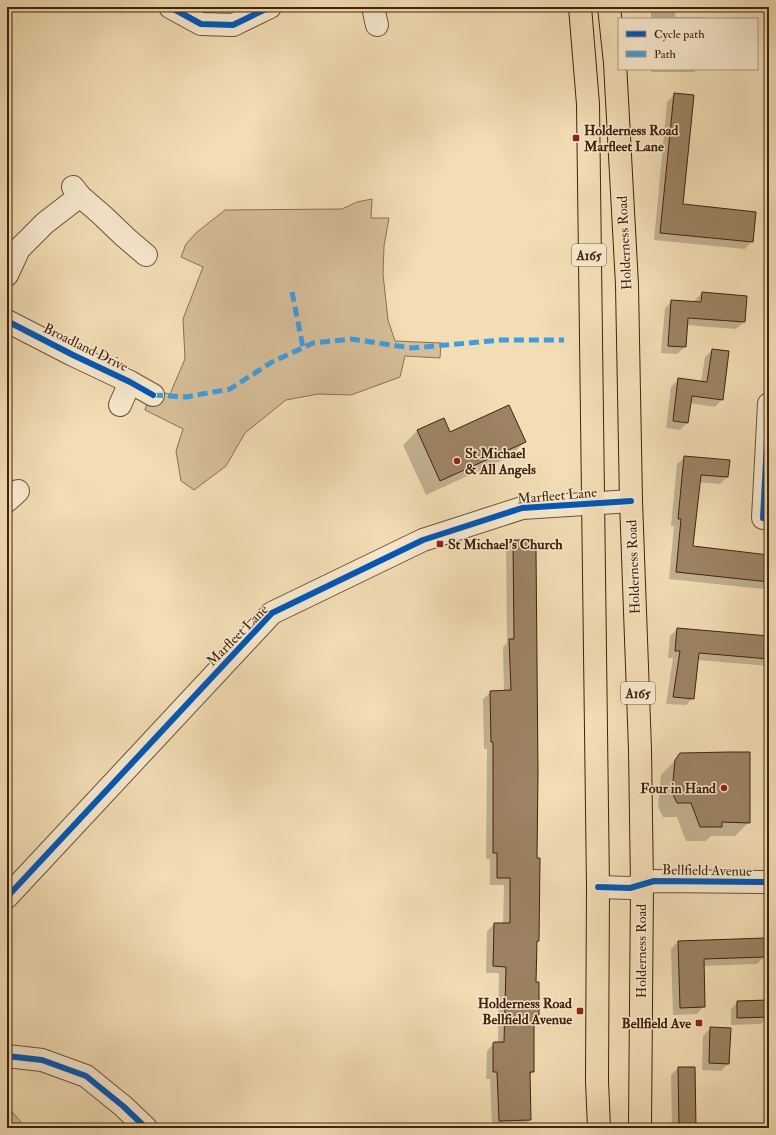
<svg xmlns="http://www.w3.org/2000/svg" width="776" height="1135" font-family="'IM FELL Double Pica',serif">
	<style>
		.green { fill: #d4bd98; stroke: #8a7052 }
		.shadow { fill: #0003 }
		.building { fill: #9d8364; stroke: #40220d }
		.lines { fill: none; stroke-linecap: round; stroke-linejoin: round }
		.minor-casing { stroke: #6c5137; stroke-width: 24 }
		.highway-casing { stroke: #40220d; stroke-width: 24 }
		.minor { stroke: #f7e9ce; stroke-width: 22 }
		.highway { stroke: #f2ddb4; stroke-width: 22 }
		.quiet { stroke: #3f9cde; stroke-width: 5; stroke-dasharray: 10 5; stroke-linecap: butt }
		.cycleway-casing { stroke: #f7e9ce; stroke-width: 8 }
		.cycleway { stroke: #0057b8; stroke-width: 6 }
		.poi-dot { fill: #8f2418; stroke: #f7e9ce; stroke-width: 1.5 }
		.labels { text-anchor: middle; stroke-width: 3; stroke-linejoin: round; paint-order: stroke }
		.shield { fill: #f7e9ce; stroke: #775e47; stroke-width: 1 }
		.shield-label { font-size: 13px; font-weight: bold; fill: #40220d }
		.poi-label { font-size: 14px; font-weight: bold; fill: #40220d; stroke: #f7e9ce; text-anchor: start }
		.street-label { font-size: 14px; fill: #40220d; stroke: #f7e9ce }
	</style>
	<rect width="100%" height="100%" fill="#f2ddb4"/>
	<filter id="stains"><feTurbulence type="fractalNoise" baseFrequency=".005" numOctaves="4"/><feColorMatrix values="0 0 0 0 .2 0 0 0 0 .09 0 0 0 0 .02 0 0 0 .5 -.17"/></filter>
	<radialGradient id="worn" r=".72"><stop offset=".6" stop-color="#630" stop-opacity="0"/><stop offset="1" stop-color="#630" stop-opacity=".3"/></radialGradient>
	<g class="green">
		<path d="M372,199l-1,19h18l-5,28 -1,28 5,46 7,21 46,2 -1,15 -35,-2 -5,21 -49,18 -33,-1 -32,6 -41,33 -19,33 -32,24 -13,-9 -5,-30 7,-22 -38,-19 6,-20 19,4 15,-35 -2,-40 20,-52 -22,-10 5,-13 11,-12 28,-22 117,-1 15,-7z"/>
		<path d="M7,1106l19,22h-19z"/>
	</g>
	<g class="shadow">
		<path d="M640,7h36l-1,10h27v2h-51v-10h-11z"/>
		<path d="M651,69h47l-4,3h-43z"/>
		<path d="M675,94l6,111 71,36 -7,8 -91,-9 13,-138z"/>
		<path d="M702,293l42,29 -8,7 -50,-4 -1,22 -8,7 -16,-1 4,-45 7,-7 23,2v-3z"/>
		<path d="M712,350l10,49 -7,8 -25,-4 -3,20 -7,7 -14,-2 5,-41 8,-8 22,3 4,-25z"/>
		<path d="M443,419l7,14 75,8 -14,15 -85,39 -23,-50 14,-14z"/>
		<path d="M685,457l42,20 -7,7 -21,-2 -7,65 77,9v27l-6,6 -94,-10 5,-53h-3l6,-62z"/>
		<path d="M513,541l23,318 2,82 -2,2 -1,40 3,32 -5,4v53l-4,4 1,44 -7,7h-31l-2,-48h-4l1,-28 7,-8h4l1,-70h-13l1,-42 7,-7h9l1,-39h-14v-26h-4l1,-110h-3l-1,-50 8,-7h13l-1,-45 4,-4 -1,-94z"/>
		<path d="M677,629l92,8v29l-71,-6 -5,38 -7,7 -20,-1 7,-46h-5l2,-22z"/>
		<path d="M681,754l68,68 -14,14h-24l-5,5h-20l-9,-24h-14l-5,-10 3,-32z"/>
		<path d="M764,939v18l-7,7 -54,2 1,40 -7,8 -24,1 -2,-66 7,-7z"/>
		<path d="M738,1002l30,15 -7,7 -30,1v-16z"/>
		<path d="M711,1028l17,36 -7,7 -19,-1 1,-34z"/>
		<path d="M678,1068l17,60h-23l-1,-53z"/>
	</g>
	<g class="building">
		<path d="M674,93l20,2 -11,109 73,8 -3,30 -93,-9z"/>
		<path d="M702,292l45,4 -2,26 -57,-4 -2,29 -18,-1 3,-46 30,2z"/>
		<path d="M712,349l17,2 -6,49 -31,-4 -4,27 -15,-2 5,-43 29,4z"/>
		<path d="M509,405l17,37 -86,39 -23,-51 27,-12 6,14z"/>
		<path d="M684,456l46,4 -2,17 -27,-2 -8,71 76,9v27l-93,-10 5,-53h-3z"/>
		<path d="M513,540h21v9h2l2,224 -1,85h3l-1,83h-2l-1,41h3v33h-5v57h-4l1,48 -32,1 -2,-49h-4v-29l1,-1h10l2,-75 -13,-1 1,-43h16v-45h-13v-25h-4v-111h-2l-1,-51 21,-1 -2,-51h5z"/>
		<path d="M677,628l92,8v23l-70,-6 -5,46 -21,-2 7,-46h-5z"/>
		<path d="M730,752h20v71l-28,-1v5h-22l-9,-24h-14l-5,-11 3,-32 5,-7z"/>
		<path d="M765,938v19l-61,2 1,48 -25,1 -2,-67z"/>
		<path d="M769,1000v17l-32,1v-17z"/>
		<path d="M710,1027l21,1 -2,36 -20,-1z"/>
		<path d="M678,1067h17l1,61h-17z"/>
	</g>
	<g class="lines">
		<defs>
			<g id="minor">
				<path d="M170,7l31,17 32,1 37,-18"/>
				<path d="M373,7l4,18"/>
				<path d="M73,187l7,9 22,19 23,22 21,18"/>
				<path d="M7,275l12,-26 26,-26 35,-27"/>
				<path d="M7,321l66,34 57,27 23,13"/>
				<path d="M120,405l10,-23"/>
				<path d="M7,501l11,-10"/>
				<path d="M763,518l6,-114"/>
				<path d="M598,887l32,1 24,-7 115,1"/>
				<path d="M7,897l265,-284 151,-73 99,-32 109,-7"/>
				<path d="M7,1056l35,4 44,16 37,30 23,22"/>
			</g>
			<g id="highway">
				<path d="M580,7l8,97 10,783 -1,194 2,47"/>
				<path d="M609,7l6,56 12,222 4,216 9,248 2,136 -2,243"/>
			</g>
		</defs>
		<use href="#minor" class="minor-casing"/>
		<use href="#highway" class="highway-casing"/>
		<use href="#minor" class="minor"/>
		<use href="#highway" class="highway"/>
		<g class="quiet">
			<path d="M292,292l11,55"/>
			<path d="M153,395l33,2 44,-8 42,-27 41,-19 38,-4 61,9 90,-8h62"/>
		</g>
		<defs>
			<g id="cycleway">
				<path d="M170,7l31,17 32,1 37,-18"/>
				<path d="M7,321l66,34 57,27 23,13"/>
				<path d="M763,518l6,-114"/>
				<path d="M598,887l32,1 24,-7 115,1"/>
				<path d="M7,897l265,-284 151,-73 99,-32 109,-7"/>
				<path d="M7,1056l35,4 44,16 37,30 23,22"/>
			</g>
		</defs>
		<use href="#cycleway" class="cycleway-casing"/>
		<use href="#cycleway" class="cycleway"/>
	</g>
	<g class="poi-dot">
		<rect x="572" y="134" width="8" height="8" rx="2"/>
		<circle cx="457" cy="461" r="4"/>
		<rect x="436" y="540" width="8" height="8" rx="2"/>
		<circle cx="724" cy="788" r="4"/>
		<rect x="576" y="1007" width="8" height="8" rx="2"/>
		<rect x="695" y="1019" width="8" height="8" rx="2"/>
	</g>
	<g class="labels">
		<g class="shield">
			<rect x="572" y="244" width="34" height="22" rx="3"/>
			<rect x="621" y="682" width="34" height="22" rx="3"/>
		</g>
		<g class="shield-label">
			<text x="589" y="260">A165</text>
			<text x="638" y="698">A165</text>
		</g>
		<g class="poi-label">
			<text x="584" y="135">Holderness Road<tspan x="584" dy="16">Marfleet Lane</tspan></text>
			<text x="465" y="458">St Michael<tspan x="465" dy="16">&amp; All Angels</tspan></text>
			<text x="448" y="549">St Michael's Church</text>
			<text x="716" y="793" text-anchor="end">Four in Hand</text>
			<text x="572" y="1008" text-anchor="end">Holderness Road<tspan x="572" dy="16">Bellfield Avenue</tspan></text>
			<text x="691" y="1028" text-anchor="end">Bellfield Ave</text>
		</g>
		<g class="street-label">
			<text transform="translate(624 243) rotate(-93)" y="5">Holderness Road</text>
			<text transform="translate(86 347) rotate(26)" y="5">Broadland Drive</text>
			<text transform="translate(557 495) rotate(-5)" y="5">Marfleet Lane</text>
			<text transform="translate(633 567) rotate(-92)" y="5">Holderness Road</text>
			<text transform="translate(237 635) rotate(-45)" y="5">Marfleet Lane</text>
			<text transform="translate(707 870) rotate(1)" y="5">Bellfield Avenue</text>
			<text transform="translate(641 951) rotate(-90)" y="5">Holderness Road</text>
		</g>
	</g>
	<rect width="776" height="1135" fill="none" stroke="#f2ddb4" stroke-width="24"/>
	<rect x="8" y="8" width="760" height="1119" fill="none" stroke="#40220d" stroke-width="2"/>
	<rect x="12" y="12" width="752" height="1111" fill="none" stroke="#40220d"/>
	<rect x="618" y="18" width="140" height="52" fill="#f7e9ce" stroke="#ae9981"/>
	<rect x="626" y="31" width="20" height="6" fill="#0057b8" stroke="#ae9981"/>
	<text x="654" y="38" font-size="12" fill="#40220d">Cycle path</text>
	<rect x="626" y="51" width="20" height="6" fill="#3f9cde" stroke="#ae9981"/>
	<text x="654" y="58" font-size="12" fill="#40220d">Path</text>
	<rect width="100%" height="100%" filter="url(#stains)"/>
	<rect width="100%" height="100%" fill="url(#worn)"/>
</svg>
